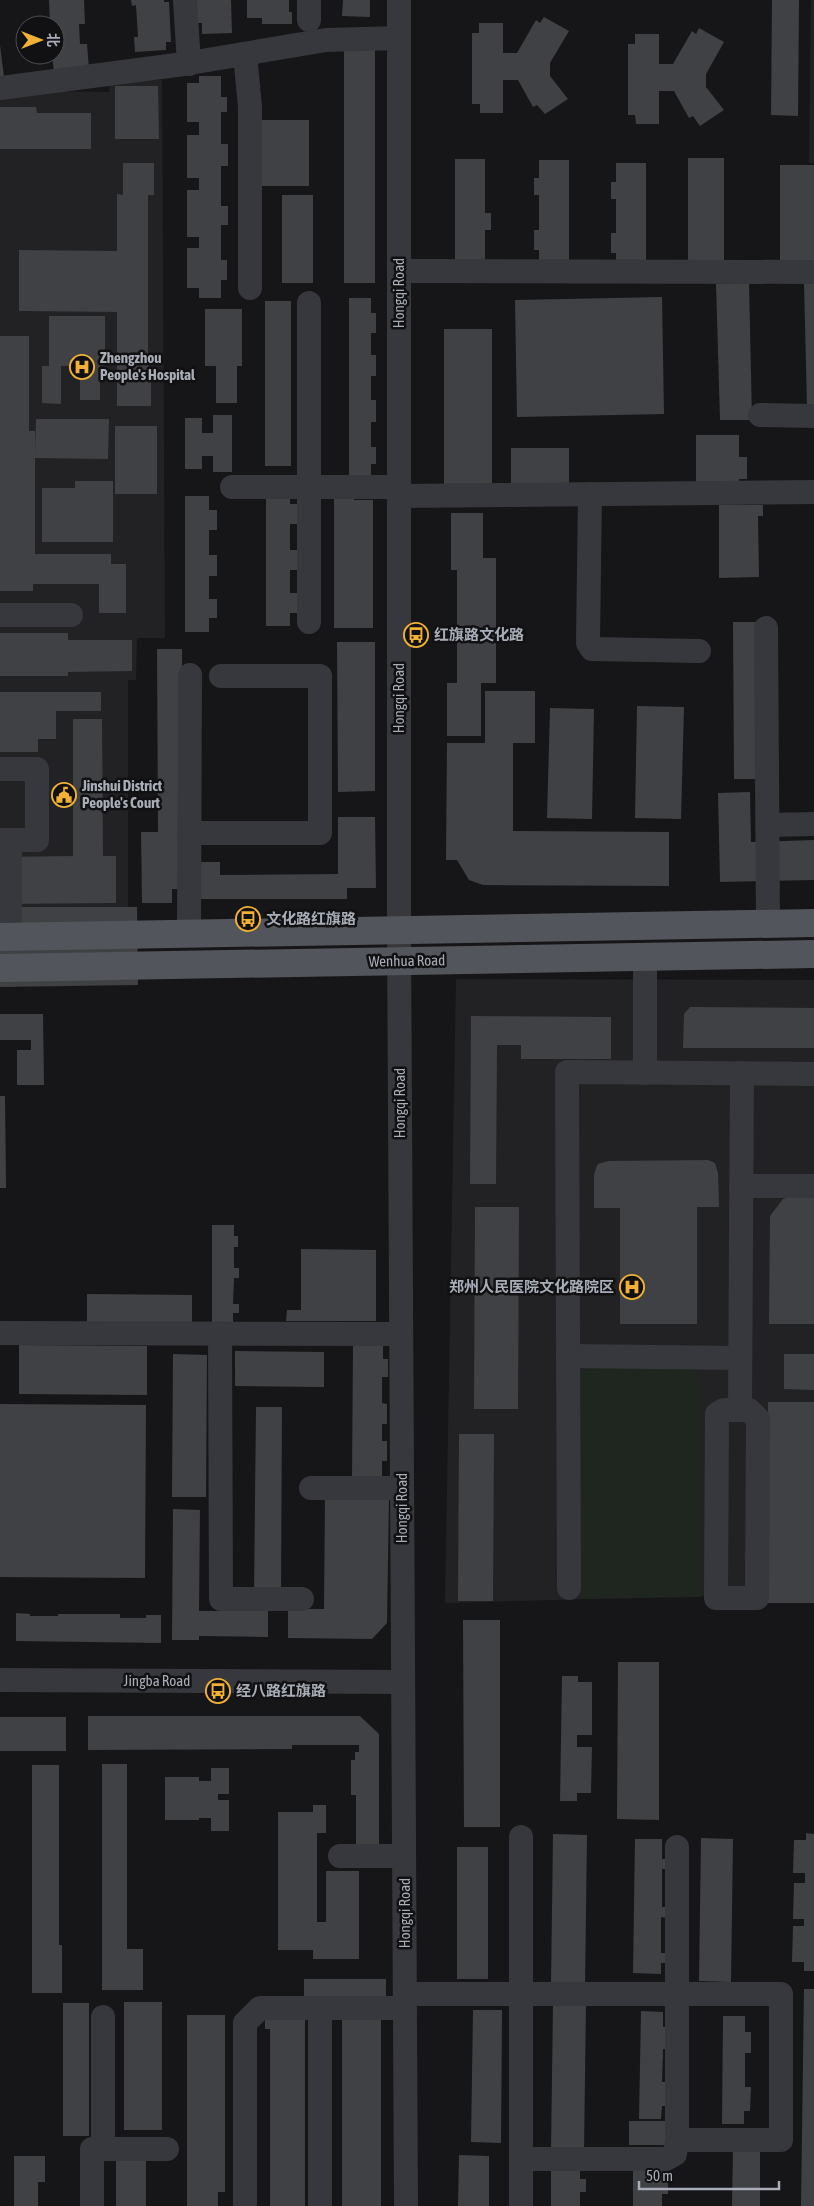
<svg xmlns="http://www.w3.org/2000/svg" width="814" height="2206" font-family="'Asap Condensed','Noto Sans SC',sans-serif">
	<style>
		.built { fill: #222225 }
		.green { fill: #1e261f }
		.building { fill: #404145 }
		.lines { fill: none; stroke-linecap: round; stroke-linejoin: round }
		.minor { stroke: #37383d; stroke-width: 24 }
		.major { stroke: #53555c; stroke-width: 28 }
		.labels { text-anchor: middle; stroke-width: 5; stroke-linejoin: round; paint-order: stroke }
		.street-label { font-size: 15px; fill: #a8adb8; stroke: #111113 }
		.poi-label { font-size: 15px; font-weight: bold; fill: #a8adb8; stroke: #111113; text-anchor: start }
	</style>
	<rect width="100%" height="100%" fill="#161618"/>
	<g class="built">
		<path d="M811,0h3v163h-5z"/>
		<path d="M110,80h52l3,558h-28l-1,42h-8v230h-128v-814l41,-5 68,1z"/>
		<path d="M456,979l358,1v613l-369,10z"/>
	</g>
	<path class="green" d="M589,1368h103l7,6 2,11v212l-121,2v-225z"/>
	<g class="building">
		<path d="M49,0h35l1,24h-6l1,20h7l2,25 -35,3 -2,-17h3v-30h-5z"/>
		<path d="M131,0h33v2h5l2,40h-5v8l-31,2 -1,-15h4l-2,-32 -4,1z"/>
		<path d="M196,0h35l1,33 -30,1v-11h-5z"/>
		<path d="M247,0h42v12h3v12h-30v-6h-15z"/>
		<path d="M343,0h27v17l-28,-1z"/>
		<path d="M772,0h27l-1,116 -27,-1z"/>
		<path d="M544,17l25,14 -19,32v13l18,23 -23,15 -8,-9 -4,2 -15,-27h-15v33h-23v-9h-8v-71h7v-10h24v30h14l19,-33 4,3z"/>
		<path d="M699,28l25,14 -18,32v13l18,23 -24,16 -7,-10 -4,2 -15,-27h-15v33h-23l-1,-9h-7v-71h7v-10h24v30h14l19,-33 4,3z"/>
		<path d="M0,45l4,32h-4z"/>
		<rect x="344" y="45" width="31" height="238"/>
		<path d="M199,76h22v21h6v15h-6v32h7v22h-7v40h7v19h-7v35h6v20h-6v18h-22v-10h-12v-40h12v-11h-12v-47h12v-12h-12v-43h12v-13h-12v-39h12z"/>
		<path d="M115,86h43l1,53h-44z"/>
		<path d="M0,107h36l1,6h54v36h-91z"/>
		<rect x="257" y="120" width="52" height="66"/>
		<rect x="688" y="158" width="36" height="106"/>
		<path d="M455,159h30v54h6v17h-6v35h-30z"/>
		<path d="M539,160h30v103h-30v-13h-5v-20h5v-35h-5v-17h5z"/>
		<path d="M123,163h31v32h-6v177h-31v-60l-98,-1v-61l98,1v-57l6,1z"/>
		<path d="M616,163h30v103h-30v-13h-5v-20h5v-34h-5v-17h5z"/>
		<rect x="780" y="165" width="34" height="102"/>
		<rect x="282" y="195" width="31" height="88"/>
		<path d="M749,283l3,137h-32l-4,-136z"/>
		<path d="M804,283h10v124h-7z"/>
		<path d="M662,297l2,117 -147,3 -2,-117z"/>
		<path d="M349,298h22v15h5v20h-5v22h5v21h-5v24h5v22h-5v25h5v17h-5v14h-22z"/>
		<rect x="265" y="301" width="26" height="165"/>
		<path d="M205,309h37v57h-5v37h-21v-37h-11z"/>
		<path d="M49,316h56v50h-5v34h-20v-34h-19v38l-19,-1v-37h7z"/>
		<rect x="444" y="329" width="48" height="156"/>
		<path d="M0,336h29v95h6v22l1,-34h73l-1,40 -73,-1v96h76v10h15v49h-27v-29h-66v7h-33z"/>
		<rect x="117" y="375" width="34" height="31"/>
		<path d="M213,415h19v57h-19v-16h-11v13h-17v-51h17v15h11z"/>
		<rect x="115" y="426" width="42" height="68"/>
		<path d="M696,435h43v22h8v22h-8v8l-43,1z"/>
		<rect x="511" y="448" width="58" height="37"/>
		<path d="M75,481h38v61h-71v-54h33z"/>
		<path d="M266,491h24v13h8v20h-8v26h8v20h-8v23h8v20h-8v13h-24z"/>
		<path d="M334,494h20v6h19v128h-39z"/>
		<path d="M185,496h24v14h8v20h-8v25h8v21h-8v23h8v19h-8v14h-24z"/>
		<path d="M719,505h44v11h-5l1,61 -40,1z"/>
		<path d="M451,513h32v45h13v125h-15v53h-34v-53h10v-113h-6z"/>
		<path d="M733,622h25v157h-24z"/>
		<path d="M0,633h68v7h64v31l-64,1v4h-68z"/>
		<path d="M337,642h38v149l-37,1z"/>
		<path d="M157,649h25l1,240h-11v14h-30l-1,-71h17z"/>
		<path d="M485,691h50v52h-22v88l156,1v54l-186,-1 -14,-5 -12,-20h-11l1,-117h38z"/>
		<path d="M0,692h101v19h-45v28h-18v13h-38z"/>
		<path d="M637,706l47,1 -3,112 -46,-1z"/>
		<path d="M550,708l44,1 -2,110 -45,-1z"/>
		<path d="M73,719h29l1,137h13v47l-116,1v-47l73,-1z"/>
		<path d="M750,792l1,50 63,-2v40l-94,2 -2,-89z"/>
		<path d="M338,817h37l1,71h-29v11h-153v-37h26v13l118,-1z"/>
		<path d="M0,907h137l1,78 -138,2z"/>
		<path d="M690,1007l124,1v40h-131l1,-34z"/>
		<path d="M0,1014h43l1,71h-27v-35h14v-10h-31z"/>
		<path d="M471,1016l140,1v42h-90v-14h-24l-1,139h-26z"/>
		<path d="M0,1096h5l1,92h-6z"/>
		<path d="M708,1160l7,3 3,10 1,34h-22v117h-77v-116h-26v-33l2,-7 2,-4 10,-3z"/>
		<path d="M794,1195h20v129h-45l1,-108 13,-17z"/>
		<path d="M475,1207h44l-1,202h-44z"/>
		<path d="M212,1225h22v11h4v11h-4v21h5v10h-5l-1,26h6v9h-6v14h-21z"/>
		<path d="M301,1249l75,1v71h-90l1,-11h14z"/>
		<path d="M87,1294l105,1v27h-105z"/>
		<path d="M19,1345l128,1v49l-128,-1z"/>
		<path d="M353,1345h30v14h5v18h-6v26l5,1v20h-5v17h5v20h-5v15h-30z"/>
		<path d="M235,1351l89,1v35l-89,-1z"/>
		<path d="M173,1354l34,1 -1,142h-34z"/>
		<path d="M784,1354h30v36l-30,-1z"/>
		<rect x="768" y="1402" width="46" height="201"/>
		<path d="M0,1404l146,1 -1,173 -145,-1z"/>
		<path d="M256,1407h26l-1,190 -27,-1z"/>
		<path d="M459,1434h35l-1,167h-35z"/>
		<path d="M325,1497h64l-2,126 -15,16 -84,-1v-29h36z"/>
		<path d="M173,1509l27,1 -1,101h69v26l-69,-1v4h-27z"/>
		<path d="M16,1613l14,1v2h28v-2h62v4h26v-3h15v28l-145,-2z"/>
		<path d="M463,1620h37v207h-36z"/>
		<path d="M618,1662h41v158l-42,-1z"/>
		<path d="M562,1676h16v6h14v53h-15v12h15l-1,46h-14v8h-17z"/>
		<path d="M88,1716h272l19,18v110h-23v-49h-5v-35h4v-8h4v-7h-67v4l-204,1z"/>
		<rect x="0" y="1717" width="66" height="34"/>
		<path d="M102,1764h25v185h16v41h-41z"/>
		<path d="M32,1765h27v180h3v48h-30z"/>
		<path d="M211,1768h18v26h-11v6h11v31h-18v-13h-12v2h-34v-43h34v4h12z"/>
		<path d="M313,1805h13v28h-9v89h9v-51h33v88h-46v-9h-35v-138h35z"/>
		<path d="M806,1833l8,1v137h-10v-9h-12l1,-36h11v-7h-11l1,-36h11v-10h-12l1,-33h12z"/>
		<path d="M553,1834l34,1 -2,152 -34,-1z"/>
		<path d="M701,1838l32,1 -2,143 -32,-1z"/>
		<path d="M635,1839h27v20h6v10h-6v38h5v11l-6,-1v36h6v10h-6v11l-28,-1z"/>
		<rect x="457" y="1847" width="31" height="132"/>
		<rect x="304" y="1979" width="82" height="22"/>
		<path d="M804,1989h10v217h-13z"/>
		<rect x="124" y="2002" width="38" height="128"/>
		<path d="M553,2002h33l-2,150h-33z"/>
		<rect x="63" y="2003" width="26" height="133"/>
		<path d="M473,2010h29l-1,133 -30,-1z"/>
		<path d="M641,2011l22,1v15h6v22h-6l-1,33h6v24h-6l-1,13h-22z"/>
		<path d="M187,2015h38v177h-7v14h-31z"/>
		<path d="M723,2016h22v16h6v21h-6v34h6l-1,24h-6v13h-22z"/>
		<rect x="342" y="2018" width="39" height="188"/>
		<path d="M265,2019h40v187h-35v-177h-5z"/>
		<rect x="629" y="2121" width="40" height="24"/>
		<path d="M733,2149h27v57h-28z"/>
		<path d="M459,2155l30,1v50h-31z"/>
		<path d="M14,2156h31v26h-7v24h-24z"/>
		<rect x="116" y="2158" width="30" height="48"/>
		<path d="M551,2164h29v15h6v13h-6v14h-29z"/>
		<path d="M633,2166l29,1v14h6v13h-6v12h-29z"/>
	</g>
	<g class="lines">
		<g class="minor">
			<path d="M185,0l4,64"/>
			<path d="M309,0v20"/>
			<path d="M399,0v930l7,1276"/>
			<path d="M245,54l5,53v181"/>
			<path d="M0,88l184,-24 142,-24 73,-2"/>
			<path d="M399,271l415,1"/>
			<path d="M309,303v319"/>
			<path d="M760,415l54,1"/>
			<path d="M232,487h167"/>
			<path d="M590,494l-2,149 4,6 107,2"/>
			<path d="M399,496l415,-4"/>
			<path d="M0,615h71"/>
			<path d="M766,628l2,296"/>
			<path d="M0,769h37v71h-37"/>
			<path d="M768,825l46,-1"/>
			<path d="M189,833h131v-157h-99"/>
			<path d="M10,840v97"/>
			<path d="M189,934l1,-259"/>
			<path d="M645,1073v-116"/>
			<path d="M741,1186h73"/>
			<path d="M0,1333l401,1"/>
			<path d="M220,1334l1,265h81"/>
			<path d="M568,1356l172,2"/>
			<path d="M740,1410h9l9,9 -1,179h-41l1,-184 7,-4h16l2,-337"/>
			<path d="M311,1488h91"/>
			<path d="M569,1588l-2,-516 247,2"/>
			<path d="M0,1680l403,2"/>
			<path d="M521,1837v369"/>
			<path d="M340,1856h64"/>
			<path d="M405,1994h376v146h-104"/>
			<path d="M320,2008v198"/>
			<path d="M103,2017v132"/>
			<path d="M521,2159h145l9,-5 2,-14v-293"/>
			<path d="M245,2203v-180l15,-15h145"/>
			<path d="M92,2206v-57h75"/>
		</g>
		<g class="major">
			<path d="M0,937l814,-14"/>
			<path d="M0,968l814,-14"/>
		</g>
	</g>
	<defs>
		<symbol id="hospital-ring" viewBox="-11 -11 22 22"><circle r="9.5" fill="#111113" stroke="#f2b134" stroke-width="1.5"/><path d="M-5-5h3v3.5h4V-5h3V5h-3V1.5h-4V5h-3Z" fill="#f2b134"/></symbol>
		<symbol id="bus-ring" viewBox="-11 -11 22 22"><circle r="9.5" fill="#111113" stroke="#f2b134" stroke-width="1.5"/><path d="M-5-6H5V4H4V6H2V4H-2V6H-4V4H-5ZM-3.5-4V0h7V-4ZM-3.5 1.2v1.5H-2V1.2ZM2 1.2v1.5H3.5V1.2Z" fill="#f2b134"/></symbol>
		<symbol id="civic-ring" viewBox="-11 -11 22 22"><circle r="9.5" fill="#111113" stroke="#f2b134" stroke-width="1.5"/><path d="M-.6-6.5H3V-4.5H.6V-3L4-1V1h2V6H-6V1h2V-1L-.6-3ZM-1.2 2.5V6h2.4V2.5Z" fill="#f2b134"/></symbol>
	</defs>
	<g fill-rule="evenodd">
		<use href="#hospital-ring" x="68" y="353" width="28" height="28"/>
		<use href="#bus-ring" x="402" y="621" width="28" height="28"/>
		<use href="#civic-ring" x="50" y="781" width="28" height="28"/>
		<use href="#bus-ring" x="234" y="905" width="28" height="28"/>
		<use href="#hospital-ring" x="618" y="1273" width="28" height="28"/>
		<use href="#bus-ring" x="204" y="1677" width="28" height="28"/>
	</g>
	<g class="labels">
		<g class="street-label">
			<text transform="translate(399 293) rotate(-90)" y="5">Hongqi Road</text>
			<text transform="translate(399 698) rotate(-90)" y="5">Hongqi Road</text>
			<text transform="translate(407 961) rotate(-1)" y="5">Wenhua Road</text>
			<text transform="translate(400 1103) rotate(-90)" y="5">Hongqi Road</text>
			<text transform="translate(402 1508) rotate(-90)" y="5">Hongqi Road</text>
			<text x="157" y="1686">Jingba Road</text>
			<text transform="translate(405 1913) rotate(-90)" y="5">Hongqi Road</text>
		</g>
		<g class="poi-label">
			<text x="100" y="363">Zhengzhou<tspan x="100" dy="17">People's Hospital</tspan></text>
			<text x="434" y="640">红旗路文化路</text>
			<text x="82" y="791">Jinshui District<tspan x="82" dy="17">People's Court</tspan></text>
			<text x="266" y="924">文化路红旗路</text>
			<text x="614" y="1292" text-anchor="end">郑州人民医院文化路院区</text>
			<text x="236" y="1696">经八路红旗路</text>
		</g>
	</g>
	<g transform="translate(40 40) rotate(90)"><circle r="24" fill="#111113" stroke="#4d4f55"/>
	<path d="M0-4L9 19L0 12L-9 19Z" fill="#f2b134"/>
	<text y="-8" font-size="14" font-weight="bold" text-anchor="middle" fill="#a8adb8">北</text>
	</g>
	<path d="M639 2181v8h140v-8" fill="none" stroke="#a8adb8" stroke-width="2.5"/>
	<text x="646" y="2181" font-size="15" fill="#a8adb8" stroke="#111113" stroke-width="4" paint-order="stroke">50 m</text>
</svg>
